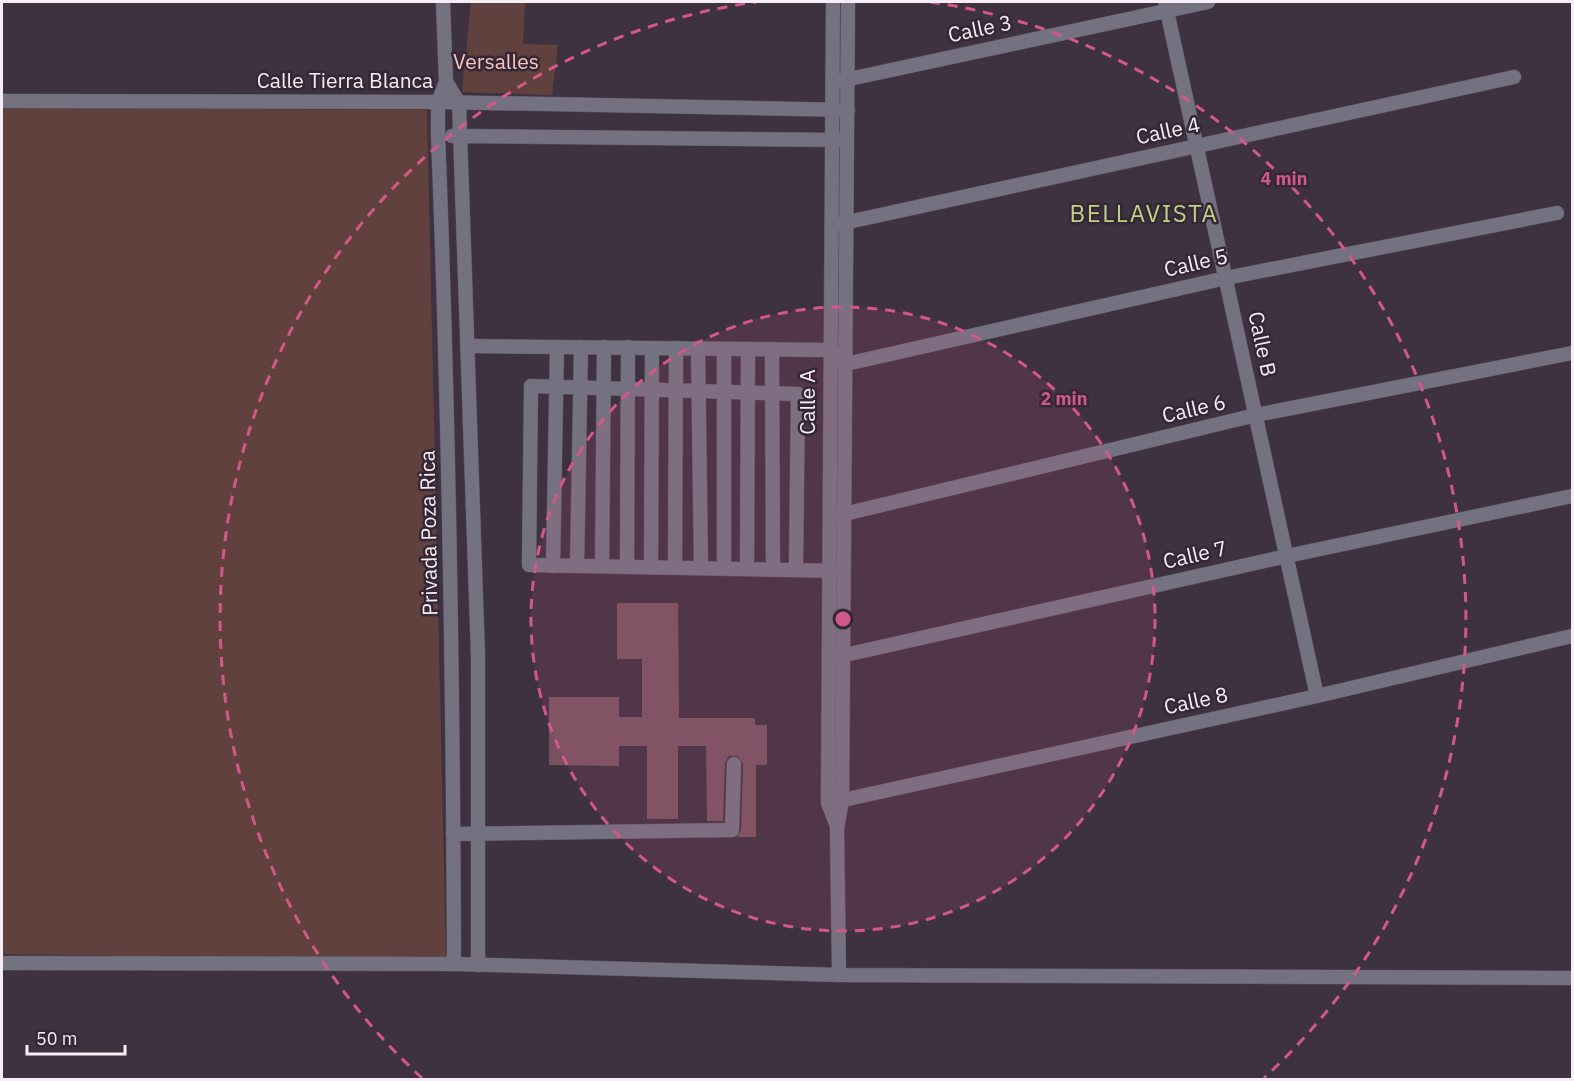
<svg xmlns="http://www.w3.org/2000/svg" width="1574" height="1081" font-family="'IBM Plex Sans',sans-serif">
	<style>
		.green { fill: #61413d }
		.building { fill: #76525f }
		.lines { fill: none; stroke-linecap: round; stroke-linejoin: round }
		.minor-casing { stroke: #5c505d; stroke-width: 15 }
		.minor { stroke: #747180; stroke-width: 14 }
		.ring { fill: none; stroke: #d2588a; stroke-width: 3; stroke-dasharray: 10 8 }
		.labels { text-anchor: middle; stroke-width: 5; stroke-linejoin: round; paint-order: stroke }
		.street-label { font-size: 21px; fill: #f6edf6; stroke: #352836 }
		.park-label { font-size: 21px; fill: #fcc5be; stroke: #352836 }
		.quarter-label { font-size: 24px; letter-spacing: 1.5px; fill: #c0d084; stroke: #352836 }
		.centre { fill: #d2588a; stroke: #352836; stroke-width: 3 }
		.ring-label { font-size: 18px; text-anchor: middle; font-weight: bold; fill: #d2588a; stroke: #352836; stroke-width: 5; stroke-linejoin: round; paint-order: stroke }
	</style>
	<rect width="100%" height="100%" fill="#3f3240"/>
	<g class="green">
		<path d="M471,2h54l-2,42 35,1 -6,50 -90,-3z"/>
		<path d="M2,108l425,2 19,851 -444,-7z"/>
	</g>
	<path class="building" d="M617,603h61l1,115h76v7h12v40h-11v72h-19l4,-7 2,-66 -5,-8h-9l-4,7 -2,58h-16l-1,-75h-28v73h-31v-73h-28v20l-70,-1v-68h70v20h23v-58h-25z"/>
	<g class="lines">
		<defs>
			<g id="minor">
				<path d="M443,2l3,80 -8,20v33c11,277 15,552 16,829"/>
				<path d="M833,2l-5,790v11l9,23"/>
				<path d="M1165,2l152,694"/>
				<path d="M840,81l368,-79"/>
				<path d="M446,82l13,21 19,553v309"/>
				<path d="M2,101l436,1 410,8"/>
				<path d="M452,136l389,4"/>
				<path d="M839,224l675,-147"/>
				<path d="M469,346l360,4 17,14 380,-86 331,-65"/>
				<path d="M698,348l3,219"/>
				<path d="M772,349l1,219"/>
				<path d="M836,516l420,-101 316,-62"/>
				<path d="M553,566l4,-219"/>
				<path d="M577,566l4,-219"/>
				<path d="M602,566l2,-219"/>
				<path d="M627,567l1,-220"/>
				<path d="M651,567l1,-219"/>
				<path d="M675,567l1,-219"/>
				<path d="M724,568v-219"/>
				<path d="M747,568l1,-219"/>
				<path d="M796,568l2,-174 -267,-8 -2,179 314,6"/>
				<path d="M836,657l451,-101 285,-60"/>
				<path d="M834,802l483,-106 255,-60"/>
				<path d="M453,834l279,-4 2,-66"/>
				<path d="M2,963l452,1 385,11 733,3"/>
				<path d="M839,975l-2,-147 5,-27 6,-799"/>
			</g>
		</defs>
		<use href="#minor" class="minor-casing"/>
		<use href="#minor" class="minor"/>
	</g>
	<circle cx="843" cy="619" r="312" fill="#d2588a" fill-opacity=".12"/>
	<g class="ring">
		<circle cx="843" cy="619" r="312"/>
		<path d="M422 1078A623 623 0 0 1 756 2M930 2A623 623 0 0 1 1264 1078"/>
	</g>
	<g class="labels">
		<g class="street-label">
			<text transform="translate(980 29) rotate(-12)" y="7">Calle 3</text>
			<text x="345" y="88">Calle Tierra Blanca</text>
			<text transform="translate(1168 131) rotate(-12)" y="7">Calle 4</text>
			<text transform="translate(1196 263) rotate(-13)" y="7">Calle 5</text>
			<text transform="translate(1262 344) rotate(78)" y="7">Calle B</text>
			<text transform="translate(808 402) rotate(-90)" y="7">Calle A</text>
			<text transform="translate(1194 409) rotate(-13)" y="7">Calle 6</text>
			<text transform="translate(429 533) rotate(-91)" y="7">Privada Poza Rica</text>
			<text transform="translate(1195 555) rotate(-13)" y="7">Calle 7</text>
			<text transform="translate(1196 701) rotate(-12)" y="7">Calle 8</text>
		</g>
		<g class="park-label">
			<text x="496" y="69">Versalles</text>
		</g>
		<g class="quarter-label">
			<text x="1144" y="222">BELLAVISTA</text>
		</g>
	</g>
	<circle cx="843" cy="619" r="9" class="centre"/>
	<g class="ring-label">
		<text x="1284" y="185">4 min</text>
		<text x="1064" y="405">2 min</text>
	</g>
	<rect width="1574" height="1081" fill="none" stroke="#f6edf6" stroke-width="6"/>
	<path d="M27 1045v9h98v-9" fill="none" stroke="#f6edf6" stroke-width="3"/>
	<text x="36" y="1045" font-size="18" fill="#f6edf6" stroke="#352836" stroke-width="4.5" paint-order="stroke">50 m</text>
</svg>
